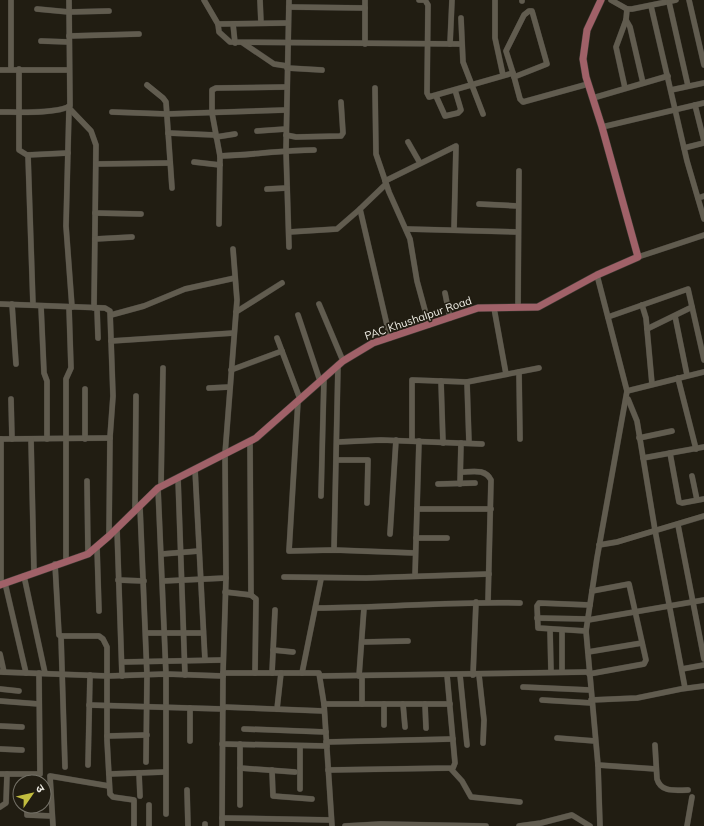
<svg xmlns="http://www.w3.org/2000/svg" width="704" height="826" font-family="Mulish,'Noto Sans Devanagari',sans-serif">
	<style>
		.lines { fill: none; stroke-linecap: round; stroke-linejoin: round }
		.minor-casing { stroke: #3c3933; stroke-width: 6 }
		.major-casing { stroke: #3c3933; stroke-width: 8 }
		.minor { stroke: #615c4f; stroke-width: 5.5 }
		.major { stroke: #a06168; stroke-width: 7 }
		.labels { text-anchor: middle; stroke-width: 3.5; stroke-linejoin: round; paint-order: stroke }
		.street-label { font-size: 11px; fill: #eeece4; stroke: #211d12 }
	</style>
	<rect width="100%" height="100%" fill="#211d12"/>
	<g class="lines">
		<defs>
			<g id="minor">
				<path d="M204,0l14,24 1,8 11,10 231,2"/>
				<path d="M260,0l1,23"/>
				<path d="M289,0l-3,150 3,97"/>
				<path d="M419,0h6l3,5 -1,88 2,4 84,-24 7,26 3,3 65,-18"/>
				<path d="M495,0v38l8,37"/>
				<path d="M611,0l16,9h5l44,-9"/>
				<path d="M689,0l15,65"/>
				<path d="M522,1v-1"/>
				<path d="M669,2l19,84"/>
				<path d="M651,6l36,155 17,58"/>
				<path d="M289,7l76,1"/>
				<path d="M37,9l32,3 40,-1"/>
				<path d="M461,18l2,44 20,52"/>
				<path d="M626,20l4,7 13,56"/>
				<path d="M218,24l70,-1"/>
				<path d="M233,24l2,19"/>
				<path d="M69,36l70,-2"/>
				<path d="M41,41l28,1"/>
				<path d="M243,43l31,21 13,2"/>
				<path d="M365,44v-44"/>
				<path d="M450,44l2,-44"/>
				<path d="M287,68l35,2"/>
				<path d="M11,69v-69"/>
				<path d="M19,69v81l8,5 41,-2"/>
				<path d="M0,70h69"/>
				<path d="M513,73l-7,-22 18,-36 5,-4h3l15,53 -33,13"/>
				<path d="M147,85l16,13 3,4 6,86"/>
				<path d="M375,88l1,66 13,38 21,47 7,42 12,44"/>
				<path d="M625,88l-9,-41 10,-27 1,-11"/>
				<path d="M671,90l33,-7"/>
				<path d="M436,96l9,20 13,-3 3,-3 -6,-20"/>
				<path d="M593,98l75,-22"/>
				<path d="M695,105l9,36"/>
				<path d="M68,107l23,24 5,14 -2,163"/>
				<path d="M69,109l-3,117 6,81"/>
				<path d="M0,112c16,0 57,2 70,-6l-1,-106"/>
				<path d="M112,112l55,2 119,-4"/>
				<path d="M602,127l102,-24"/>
				<path d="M257,131l29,-2"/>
				<path d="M168,133l47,2"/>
				<path d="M286,135l10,2 45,-1 2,-3 -2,-31"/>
				<path d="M216,137l19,-3"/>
				<path d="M408,142l12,21"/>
				<path d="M684,148l20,-5"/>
				<path d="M28,155l5,150"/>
				<path d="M220,156c32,-1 63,-6 94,-6"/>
				<path d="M194,162l26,3"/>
				<path d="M96,164l74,-1"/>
				<path d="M385,181l71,-35 -2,84"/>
				<path d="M386,184l-26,25 30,129"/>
				<path d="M267,189l20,-1"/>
				<path d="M698,198l6,-2"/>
				<path d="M479,204l39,2"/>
				<path d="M95,213l46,1"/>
				<path d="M219,224l1,-68 -8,-43v-23l4,-2 70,-1"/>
				<path d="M406,229l111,3"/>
				<path d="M289,232l48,-3 23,-20"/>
				<path d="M95,239l37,-2"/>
				<path d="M638,257l66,-22"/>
				<path d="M597,275l30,116 -30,167 -11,73 12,134 2,61"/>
				<path d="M445,293l5,25"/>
				<path d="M0,304l105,4 5,3 3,85 -3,41 -1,99"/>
				<path d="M12,304l4,60"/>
				<path d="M319,304l24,57"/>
				<path d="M642,305l4,13 6,66"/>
				<path d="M41,306l3,67 3,8v58"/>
				<path d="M518,307l1,-136"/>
				<path d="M97,308l1,30"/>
				<path d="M494,308l12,66"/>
				<path d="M236,312l46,-29"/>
				<path d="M111,315l33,-9 41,-17 50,-11"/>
				<path d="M298,315l22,66"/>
				<path d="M675,316l12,59"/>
				<path d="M608,317l80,-28 16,71"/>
				<path d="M647,329l45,-22"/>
				<path d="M277,338l23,61"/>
				<path d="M111,341l123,-8"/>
				<path d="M231,370l51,-19"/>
				<path d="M519,372l1,67"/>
				<path d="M678,378l18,71"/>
				<path d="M441,381l2,62"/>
				<path d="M467,382l2,61"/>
				<path d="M209,388l21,-1"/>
				<path d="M627,391l77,-19"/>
				<path d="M11,399l1,40"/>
				<path d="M628,399l9,22 18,109 30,158"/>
				<path d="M298,401l-9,150 45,-1 81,3"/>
				<path d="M639,438l33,-7"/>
				<path d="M0,439l110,-1"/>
				<path d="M1,439v145"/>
				<path d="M31,439l3,133"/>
				<path d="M85,439v-50"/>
				<path d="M250,441l1,154"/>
				<path d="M412,441v-61l55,2 72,-14"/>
				<path d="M338,442l43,-2 101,4"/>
				<path d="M670,453l9,49 3,1 22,-4"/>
				<path d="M643,458l61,-11"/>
				<path d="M337,460h31l-1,43"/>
				<path d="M195,469l10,191"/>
				<path d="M461,472c11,0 24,-4 30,8l-3,122"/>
				<path d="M692,476l5,24"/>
				<path d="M178,478l7,197"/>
				<path d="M87,481l1,73"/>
				<path d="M438,484l37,-1"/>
				<path d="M460,484l1,-41"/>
				<path d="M161,487l2,-119"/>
				<path d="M158,488l8,186v140"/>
				<path d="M321,496l3,-118"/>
				<path d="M140,507l7,168 -1,87"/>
				<path d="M417,509h74"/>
				<path d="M135,511l1,-115"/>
				<path d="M678,525l26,134"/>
				<path d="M117,529l5,147"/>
				<path d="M390,534l6,-94"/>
				<path d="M416,538h31"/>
				<path d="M599,545l18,-3 87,-26"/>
				<path d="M97,547l2,64"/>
				<path d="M334,550l4,-185"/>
				<path d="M162,554l37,-3"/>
				<path d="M66,561v-182l5,-11 -2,-61"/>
				<path d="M55,564l4,71 2,1h38l4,3 4,8v93l3,54 3,3 21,3v26"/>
				<path d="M24,576l21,97"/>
				<path d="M415,576l4,-135"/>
				<path d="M284,577l82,1 123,-4"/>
				<path d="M118,580l26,1"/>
				<path d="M163,581l63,-3"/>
				<path d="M5,583l21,90"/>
				<path d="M225,592l26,3 5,4 -1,74"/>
				<path d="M316,608c68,0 136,-7 204,-5"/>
				<path d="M537,618l51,1"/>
				<path d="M588,620l116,-20"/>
				<path d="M550,629l1,43"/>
				<path d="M562,630v42"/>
				<path d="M586,631l-48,-3 -1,-22 2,-3 51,2"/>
				<path d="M146,633h57"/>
				<path d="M61,636l4,131"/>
				<path d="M362,642l46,-1"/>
				<path d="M273,650l20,2"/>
				<path d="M588,652l54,-9"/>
				<path d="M0,654l4,18"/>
				<path d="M122,662l101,-2"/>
				<path d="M682,669l22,-4"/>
				<path d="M0,672l108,4 58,-2 57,2"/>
				<path d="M223,673h96l5,31 8,122"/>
				<path d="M272,673l3,-63"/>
				<path d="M302,673l19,-94"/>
				<path d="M589,674l55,-10 2,-4 -17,-76 -37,7"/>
				<path d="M460,675l7,70"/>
				<path d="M473,675l3,-73"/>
				<path d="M479,675l5,45 -1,23"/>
				<path d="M320,676l269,-4"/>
				<path d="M359,676l5,-68"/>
				<path d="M362,676v28"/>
				<path d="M523,687l67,3"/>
				<path d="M0,689l19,2"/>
				<path d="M542,700l50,3"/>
				<path d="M591,700l46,-2 44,-9 23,-3"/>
				<path d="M0,701l39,3"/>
				<path d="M324,704h126"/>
				<path d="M403,704l2,23"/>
				<path d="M425,704l1,24"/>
				<path d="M89,705l134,4"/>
				<path d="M223,707l101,4"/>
				<path d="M190,708v33"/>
				<path d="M277,709l4,-36"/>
				<path d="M384,725v-21"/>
				<path d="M0,726l22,1"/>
				<path d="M244,729l82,3"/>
				<path d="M107,736l40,-1"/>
				<path d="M557,738l38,3"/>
				<path d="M326,742l127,-3"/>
				<path d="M222,744l105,2"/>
				<path d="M655,745l2,34c4,14 19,11 31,11"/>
				<path d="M300,746v43"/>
				<path d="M0,749l22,1"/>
				<path d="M88,765l2,-90"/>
				<path d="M598,765l58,4"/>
				<path d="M240,768l55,4"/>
				<path d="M451,769l11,12 9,16 49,5"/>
				<path d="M272,770l1,26 39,3"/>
				<path d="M328,770l125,-2 2,-5 -8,-88"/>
				<path d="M139,773l1,23"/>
				<path d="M0,774h40l-1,-101"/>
				<path d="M109,774l56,-2"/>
				<path d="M187,790l1,36"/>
				<path d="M240,805v-61"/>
				<path d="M27,806v9l25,1"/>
				<path d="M0,807l6,-4 1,-29"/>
				<path d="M222,818l109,2"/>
				<path d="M205,824v2"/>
				<path d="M53,826l-3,-50 59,10"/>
				<path d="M149,826v-21"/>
				<path d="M222,826l1,-153 3,-95 -1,-124 12,-154 -4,-51"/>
				<path d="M345,826l36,-2 105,2"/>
				<path d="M519,826l22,-3 31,-8 18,11"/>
				<path d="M687,826l5,-29"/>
			</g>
			<path id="major" d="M0,585l88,-31 21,-18 49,-48 98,-50 87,-77 30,-18 105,-35 60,-1 59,-32 41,-18 -36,-130 -16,-50 -3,-18 4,-29 14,-30"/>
		</defs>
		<use href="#minor" class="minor-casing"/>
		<use href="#major" class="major-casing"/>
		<use href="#minor" class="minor"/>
		<use href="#major" class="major"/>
	</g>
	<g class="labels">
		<g class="street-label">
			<text transform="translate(418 318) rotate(-19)" y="4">PAC Khushalpur Road</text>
		</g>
	</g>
	<g transform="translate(32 794) rotate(56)"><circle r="19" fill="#211d12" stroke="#737066"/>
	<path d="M0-3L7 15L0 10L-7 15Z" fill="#c2bd3f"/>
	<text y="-6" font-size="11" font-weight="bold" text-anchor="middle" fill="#eeece4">उ</text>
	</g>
</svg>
